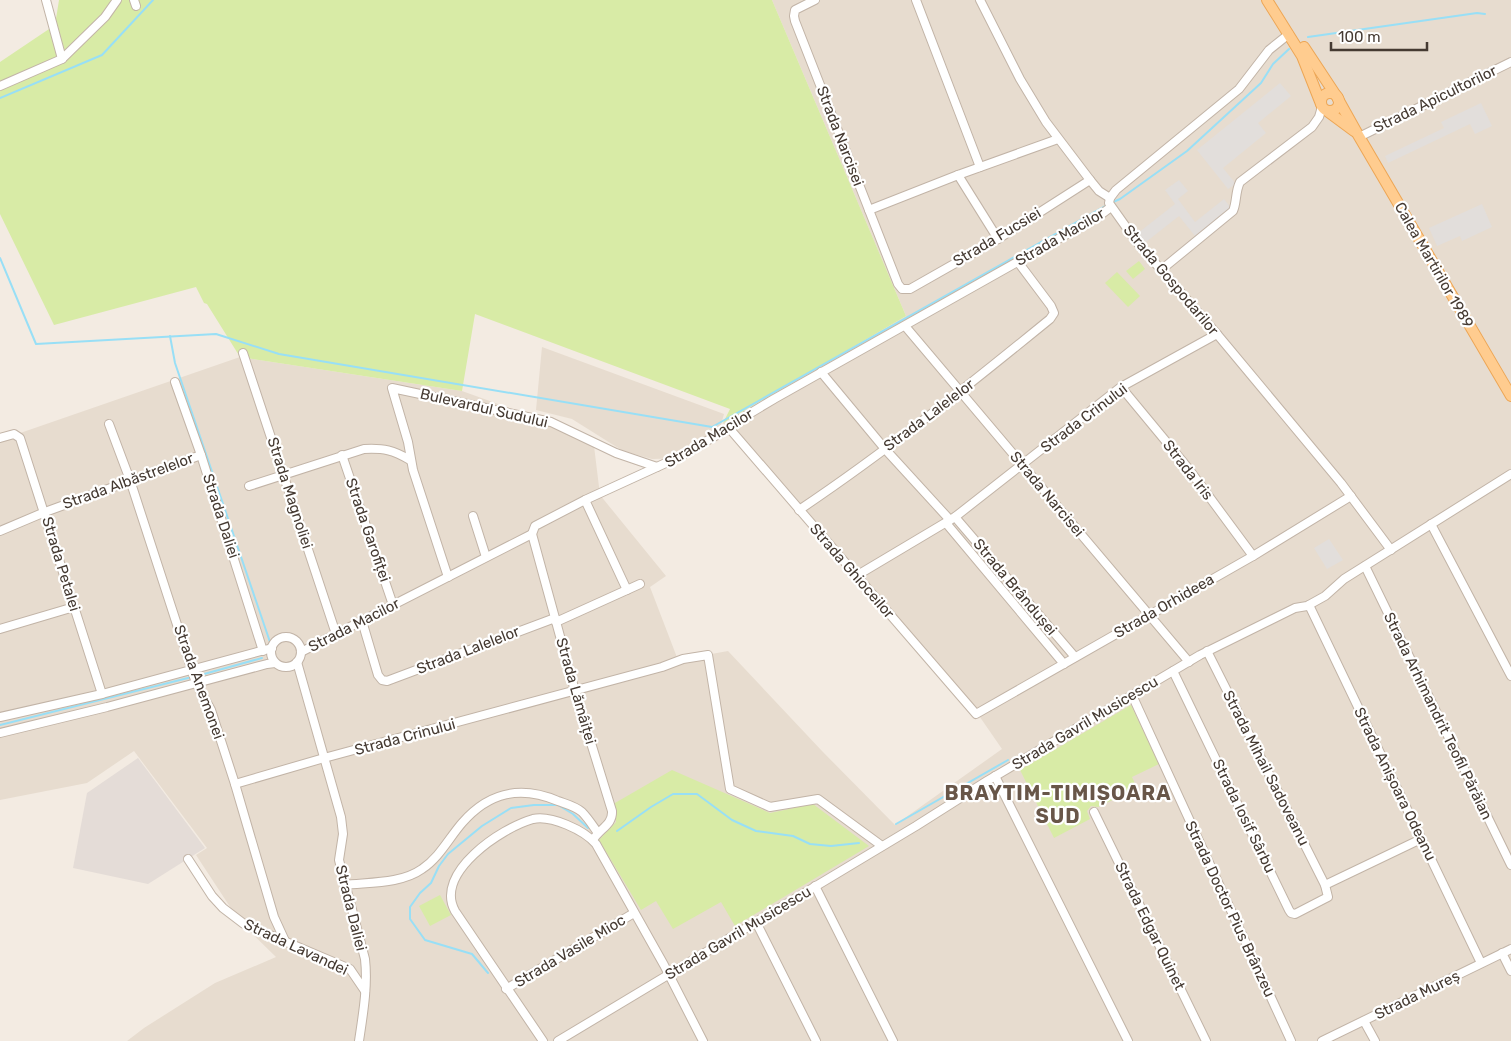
<svg xmlns="http://www.w3.org/2000/svg" width="1511" height="1041" font-family="Rubik,sans-serif">
	<style>
		.residential { fill: #e7dccf }
		.industrial { fill: #e4dcd7 }
		.green { fill: #d8eba6 }
		.parking { fill: #e2dedb }
		.lines { fill: none; stroke-linecap: round; stroke-linejoin: round }
		.stream { stroke: #98dff6; stroke-width: 2 }
		.minor-casing { stroke: #c2b4a7; stroke-width: 10 }
		.major-casing { stroke: #eda655; stroke-width: 12 }
		.minor { stroke: #fff; stroke-width: 8 }
		.major { stroke: #ffcc8f; stroke-width: 10 }
		.labels { text-anchor: middle; stroke-width: 4.5; stroke-linejoin: round; paint-order: stroke }
		.street-label { font-size: 15px; fill: #453a32; stroke: #fff }
		.district-label { font-size: 20px; font-weight: bold; letter-spacing: 1px; fill: #685648; stroke: #fff }
	</style>
	<rect width="100%" height="100%" fill="#f3ebe2"/>
	<g class="residential">
		<path d="M772,0h739v1041h-1384l17,-13 71,-45 61,-26 -36,-35 -44,-67 11,-7 -73,-97 -47,32 -87,17v-360l240,-83 222,34 89,32 43,23 6,49 66,81 -16,11 28,73 50,-9 94,100 73,74 107,-76 -29,-42 -177,-196 -73,-88 183,-107z"/>
		<path d="M542,347l182,67 -6,22 -34,22 -32,1 -29,-8 -51,-32 -36,-9z"/>
	</g>
	<path class="industrial" d="M138,758l67,90 -57,36 -75,-16 14,-75z"/>
	<g class="green">
		<path d="M59,0h713l134,316 -183,107 7,-14 -255,-95 -13,77 -222,-34 -33,-53 -3,-1 -8,-16 -142,38 -54,-111v-152l55,-37z"/>
		<path d="M1139,261l6,8 -12,10 -7,-8z"/>
		<path d="M1117,272l23,24 -12,11 -23,-24z"/>
		<path d="M1131,705l28,59 -27,13 5,11 -39,19 -7,-1 -4,5 3,8 -36,19 -34,-68z"/>
		<path d="M672,770l98,43 43,-9 56,42 -134,80 -14,-24 -48,27 -17,-28 -15,9 -42,-70 17,-18 -1,-19z"/>
		<path d="M440,895l11,20 -21,11 -11,-20z"/>
	</g>
	<g class="parking">
		<path d="M1280,83l11,13 -33,27 8,10 -43,35 13,16 -8,5 -31,-39z"/>
		<path d="M1481,103l11,23 -17,8 -5,-10 -82,39 -3,-7 59,-28 -3,-6z"/>
		<path d="M1179,180l9,11 -10,8 17,23 29,-23 7,9 -36,28 -16,-20 -33,26 -8,-9 37,-29 -10,-14z"/>
		<path d="M1482,204l10,23 -30,14 -2,-5 -23,10 -8,-18z"/>
		<path d="M1329,539l14,21 -16,9 -13,-21z"/>
	</g>
	<g class="lines">
		<g class="stream">
			<path d="M1308,37l169,-24 8,1"/>
			<path d="M0,98l102,-43 51,-55"/>
			<path d="M1111,203l9,-4 67,-48 74,-68 12,-19 16,-15"/>
			<path d="M0,258l36,86 180,-10 63,20 433,73 395,-222"/>
			<path d="M170,336l5,27 95,279"/>
			<path d="M197,676l65,-18"/>
			<path d="M0,725l192,-48"/>
			<path d="M896,824l112,-64"/>
			<path d="M617,831l34,-24 22,-13h24l35,26 24,11 37,5 17,8 21,2 28,-3"/>
			<path d="M488,973l-16,-19 -47,-14 -15,-21v-12l10,-14 11,-10 8,-17 9,-12 34,-28 29,-18 23,-3h24l15,9 15,14"/>
		</g>
		<defs>
			<g id="minor">
				<path d="M46,0l16,59"/>
				<path d="M134,0l2,6"/>
				<path d="M815,0l-20,10 -1,6 1,5 103,263 4,5h8l88,-50 92,-59"/>
				<path d="M916,0l64,167"/>
				<path d="M980,0l40,79 26,43 44,58 9,11 11,7"/>
				<path d="M1289,34l-20,16 -30,39 -123,101 -6,8 -1,5 27,38 81,93 124,149 50,67"/>
				<path d="M0,86l62,-27 43,-42 12,-17"/>
				<path d="M1359,137l152,-75"/>
				<path d="M958,175l40,64"/>
				<path d="M869,210l89,-35 100,-36"/>
				<path d="M1161,270l72,-59c4,-9 2,-19 7,-29l72,-55 7,-10 3,-10"/>
				<path d="M905,326l284,336"/>
				<path d="M243,353l93,281"/>
				<path d="M821,372l64,77 65,71"/>
				<path d="M175,382l26,73 62,196"/>
				<path d="M1121,387l67,81 65,88"/>
				<path d="M109,424l21,56 66,203 15,27 24,74 39,133 11,24"/>
				<path d="M729,428l247,286 277,-158 98,-60"/>
				<path d="M0,438l14,-4 6,4 82,256"/>
				<path d="M342,455l51,150"/>
				<path d="M249,486l115,-37c20,-1 29,1 46,11"/>
				<path d="M585,500l42,90"/>
				<path d="M799,510c88,-59 170,-125 251,-191l4,-6 -3,-7 -33,-44"/>
				<path d="M473,516l13,41"/>
				<path d="M955,517l120,140"/>
				<path d="M946,523l118,141"/>
				<path d="M1431,524l80,152"/>
				<path d="M0,531l45,-19 156,-57"/>
				<path d="M532,534l43,157 37,120c1,14 -13,18 -19,29"/>
				<path d="M1365,566l146,299"/>
				<path d="M856,576l99,-59 166,-130 96,-53"/>
				<path d="M448,577l-35,-107 -5,-28 -16,-54 159,34 65,31 41,14"/>
				<path d="M1309,605l172,358"/>
				<path d="M362,621l16,54 4,5 5,1 168,-63"/>
				<path d="M556,622l84,-38"/>
				<path d="M0,629l74,-22"/>
				<circle cx="286" cy="652" r="15"/>
				<path d="M301,652l231,-118 3,-8 50,-26 96,-44 48,-28 5,-5 40,-24 325,-183 12,-9"/>
				<path d="M297,662l44,155 2,17 -4,26 26,99c3,27 -2,55 -6,82"/>
				<path d="M1173,671l116,239 2,3 4,1 29,-15 4,-2 -3,-12 -118,-234"/>
				<path d="M1132,695l159,346"/>
				<path d="M0,717l102,-23 170,-46"/>
				<path d="M0,733l107,-26 160,-43 8,-1"/>
				<path d="M995,776l133,265"/>
				<path d="M235,784l89,-26 338,-91 21,-8 25,-4 22,134 40,18 48,-8 64,47"/>
				<path d="M1094,812l112,229"/>
				<path d="M188,859l24,37 11,12 21,16 106,45 15,22"/>
				<path d="M344,885c25,-3 57,-1 78,-16 17,-11 27,-31 40,-46 27,-31 58,-38 96,-22 8,3 17,5 24,11 6,6 11,14 16,21"/>
				<path d="M1325,885l96,-46"/>
				<path d="M815,886l78,155"/>
				<path d="M756,922l60,119"/>
				<path d="M1502,953l9,18"/>
				<path d="M506,989l128,-76"/>
				<path d="M1364,1021l11,20"/>
				<path d="M543,1041l-88,-130c-21,-38 46,-83 78,-92 18,-4 51,11 63,25l68,121 39,76"/>
				<path d="M558,1041l358,-215 71,-45 213,-126 95,-47 12,-2 18,-10 19,-17 167,-105"/>
				<path d="M1322,1041l189,-92"/>
			</g>
			<g id="major">
				<path d="M1267,0l35,56 19,48"/>
				<path d="M1304,47l33,50"/>
				<circle cx="1330" cy="102" r="9"/>
				<path d="M1338,99l19,34 154,263"/>
				<path d="M1327,111l27,20"/>
			</g>
		</defs>
		<use href="#minor" class="minor-casing"/>
		<use href="#major" class="major-casing"/>
		<use href="#minor" class="minor"/>
		<use href="#major" class="major"/>
	</g>
	<g class="labels">
		<g class="street-label">
			<text transform="translate(1435 99) rotate(-26)" y="5">Strada Apicultorilor</text>
			<text transform="translate(840 136) rotate(69)" y="5">Strada Narcisei</text>
			<text transform="translate(997 237) rotate(-31)" y="5">Strada Fucsiei</text>
			<text transform="translate(1060 237) rotate(-30)" y="5">Strada Macilor</text>
			<text transform="translate(1434 265) rotate(60)" y="5">Calea Martirilor 1989</text>
			<text transform="translate(1171 280) rotate(50)" y="5">Strada Gospodarilor</text>
			<text transform="translate(484 408) rotate(13)" y="5">Bulevardul Sudului</text>
			<text transform="translate(929 415) rotate(-37)" y="5">Strada Lalelelor</text>
			<text transform="translate(1084 418) rotate(-37)" y="5">Strada Crinului</text>
			<text transform="translate(709 438) rotate(-31)" y="5">Strada Macilor</text>
			<text transform="translate(1188 470) rotate(52)" y="5">Strada Iris</text>
			<text transform="translate(128 481) rotate(-20)" y="5">Strada Albăstrelelor</text>
			<text transform="translate(290 493) rotate(72)" y="5">Strada Magnoliei</text>
			<text transform="translate(1047 494) rotate(50)" y="5">Strada Narcisei</text>
			<text transform="translate(221 516) rotate(72)" y="5">Strada Daliei</text>
			<text transform="translate(368 530) rotate(71)" y="5">Strada Garofiței</text>
			<text transform="translate(61 564) rotate(73)" y="5">Strada Petalei</text>
			<text transform="translate(852 571) rotate(49)" y="5">Strada Ghioceilor</text>
			<text transform="translate(1015 587) rotate(50)" y="5">Strada Brândușei</text>
			<text transform="translate(1164 606) rotate(-30)" y="5">Strada Orhideea</text>
			<text transform="translate(354 625) rotate(-27)" y="5">Strada Macilor</text>
			<text transform="translate(468 650) rotate(-21)" y="5">Strada Lalelelor</text>
			<text transform="translate(199 682) rotate(70)" y="5">Strada Anemonei</text>
			<text transform="translate(576 691) rotate(74)" y="5">Strada Lămâiței</text>
			<text transform="translate(1438 716) rotate(64)" y="5">Strada Arhimandrit Teofil Părăian</text>
			<text transform="translate(1085 723) rotate(-31)" y="5">Strada Gavril Musicescu</text>
			<text transform="translate(405 737) rotate(-15)" y="5">Strada Crinului</text>
			<text transform="translate(1266 768) rotate(63)" y="5">Strada Mihail Sadoveanu</text>
			<text transform="translate(1395 784) rotate(64)" y="5">Strada Anișoara Odeanu</text>
			<text transform="translate(1244 816) rotate(64)" y="5">Strada Iosif Sârbu</text>
			<text transform="translate(351 908) rotate(76)" y="5">Strada Daliei</text>
			<text transform="translate(1230 909) rotate(65)" y="5">Strada Doctor Pius Brânzeu</text>
			<text transform="translate(1150 926) rotate(64)" y="5">Strada Edgar Quinet</text>
			<text transform="translate(738 933) rotate(-31)" y="5">Strada Gavril Musicescu</text>
			<text transform="translate(296 947) rotate(25)" y="5">Strada Lavandei</text>
			<text transform="translate(570 951) rotate(-31)" y="5">Strada Vasile Mioc</text>
			<text transform="translate(1417 995) rotate(-26)" y="5">Strada Mureș</text>
		</g>
		<g class="district-label">
			<text x="1058" y="800">BRAYTIM-TIMIȘOARA<tspan x="1058" dy="23">SUD</tspan></text>
		</g>
	</g>
	<path d="M1331 42v8h96v-8" fill="none" stroke="#453a32" stroke-width="2.5"/>
	<text x="1338" y="42" font-size="15" fill="#453a32" stroke="#ffffff" stroke-width="4" paint-order="stroke">100 m</text>
</svg>
